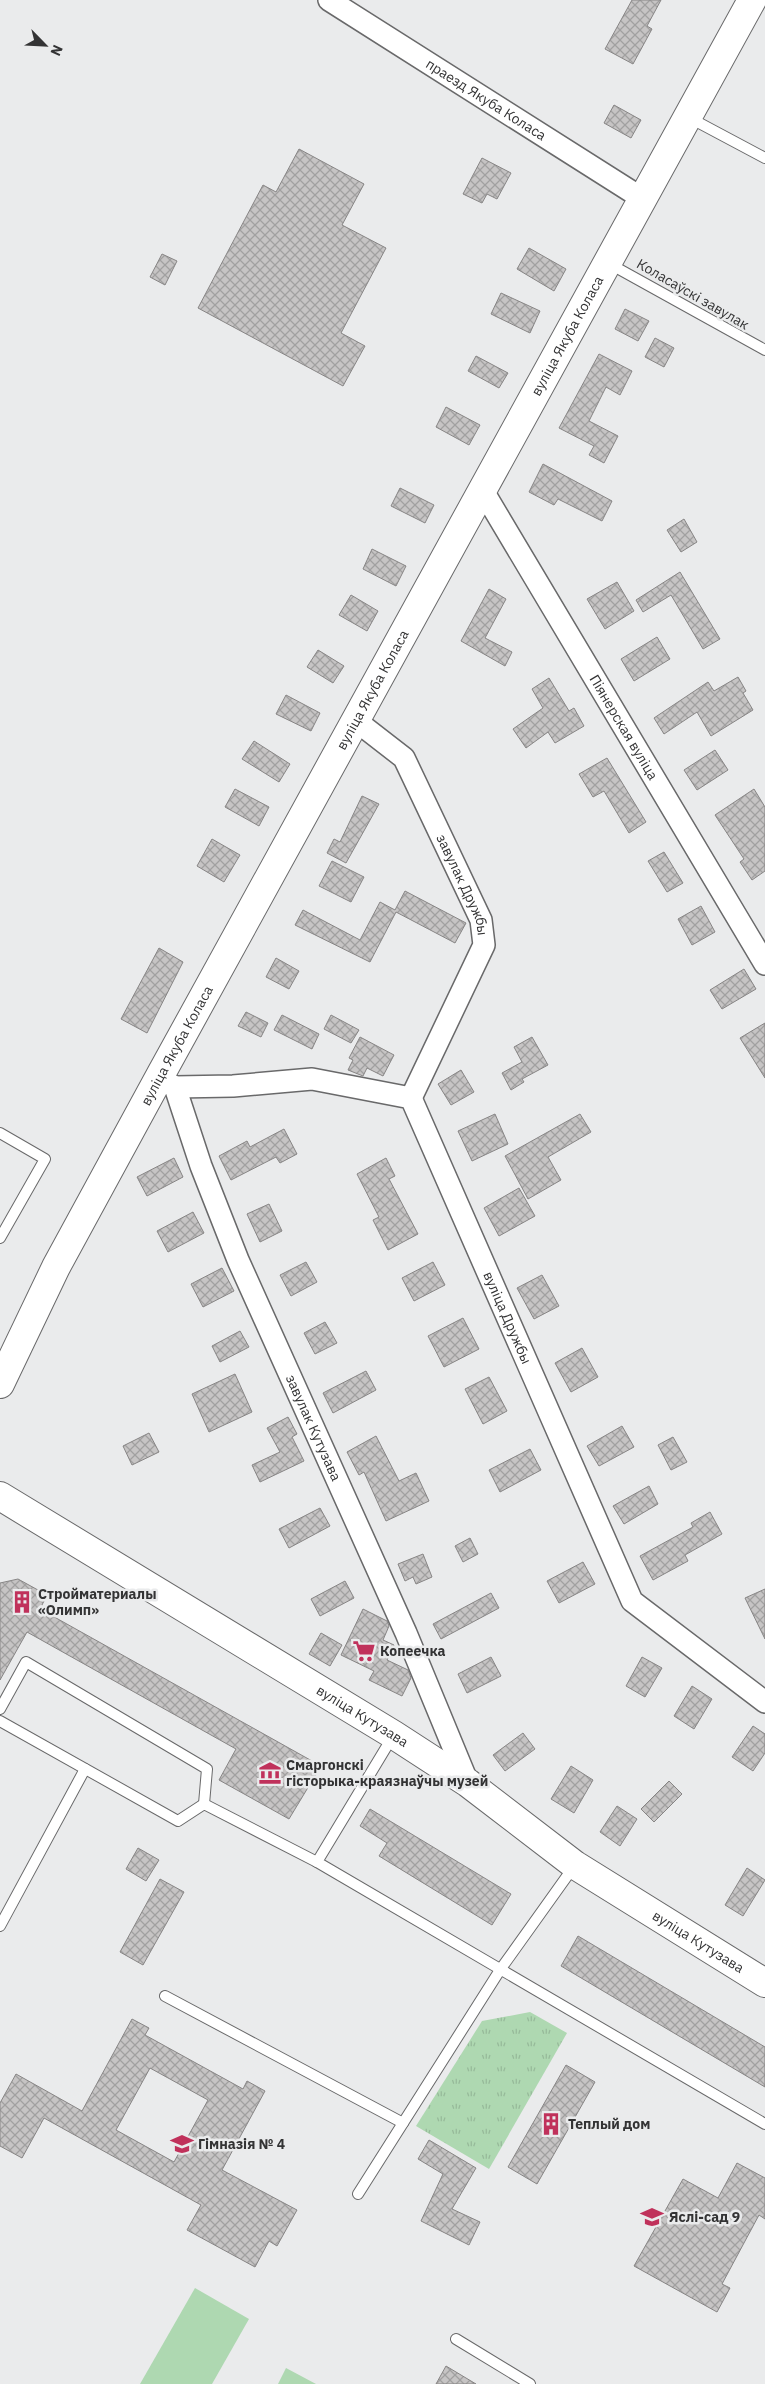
<svg xmlns="http://www.w3.org/2000/svg" width="765" height="2384" font-family="'IBM Plex Sans',sans-serif">
	<style>
		.grass { fill: url(#grass-tufts) }
		.pitch { fill: #aed8b1 }
		.building { fill: url(#building-cross-hatch); stroke: #878585; fill-rule: evenodd }
		.lines { fill: none; stroke-linecap: round; stroke-linejoin: round }
		.service-casing { stroke: #69696a; stroke-width: 12 }
		.minor-casing { stroke: #69696a; stroke-width: 24 }
		.secondary-casing { stroke: #69696a; stroke-width: 30 }
		.service { stroke: #fff; stroke-width: 10 }
		.minor { stroke: #fff; stroke-width: 21 }
		.secondary { stroke: #fff; stroke-width: 28 }
		.labels { text-anchor: middle; stroke-width: 5; stroke-linejoin: round; paint-order: stroke }
		.street-label { font-size: 14px; fill: #333334; stroke: #eaebec }
		.poi-label { font-size: 14px; font-weight: bold; fill: #333334; stroke: #eaebec; text-anchor: start }
	</style>
	<defs>
		<pattern id="grass-tufts" width="24" height="20" patternUnits="userSpaceOnUse" patternTransform="scale(1.25)"><rect width="24" height="20" fill="#aed8b1"/><path d="M3 7l-1-3M5 7V3M7 7l1-3M15 17l-1-3M17 17v-4M19 17l1-3" fill="none" stroke="#96ba99"/></pattern>
		<pattern id="building-cross-hatch" width="8" height="8" patternUnits="userSpaceOnUse" patternTransform="scale(1.25)"><rect width="8" height="8" fill="#c6c4c4"/><path d="M0 0l8 8M0 8l8-8" fill="none" stroke="#a1a0a0"/></pattern>
	</defs>
	<rect width="100%" height="100%" fill="#eaebec"/>
	<path class="grass" d="M530,2012l37,21 -78,136 -73,-43 66,-105z"/>
	<g class="pitch">
		<path d="M195,2288l54,31 -37,65h-72z"/>
		<path d="M286,2368l30,16h-38z"/>
	</g>
	<g class="building">
		<path d="M632,0h29l-14,26 5,3 -19,35 -28,-15z"/>
		<path d="M614,105l27,15 -10,18 -27,-15z"/>
		<path d="M299,149l65,35 -22,41 44,23 -45,85 24,13 -22,40 -145,-78 65,-123 13,7z"/>
		<path d="M482,158l29,15 -14,26 -10,-5 -5,9 -19,-9z"/>
		<path d="M529,248l37,21 -12,22 -37,-22z"/>
		<path d="M162,254l15,7 -12,24 -15,-8z"/>
		<path d="M501,293l39,18 -10,22 -39,-19z"/>
		<path d="M625,309l24,12 -11,20 -23,-12z"/>
		<path d="M655,338l19,10 -10,19 -19,-10z"/>
		<path d="M599,354l33,17 -12,24 -14,-8 -17,34 29,15 -14,27 -15,-8 5,-9 -35,-18z"/>
		<path d="M476,356l32,17 -9,15 -31,-17z"/>
		<path d="M446,407l34,18 -11,20 -33,-18z"/>
		<path d="M543,464l69,37 -10,20 -44,-22 -4,6 -25,-13z"/>
		<path d="M400,488l34,17 -9,18 -34,-17z"/>
		<path d="M684,519l13,23 -16,10 -14,-22z"/>
		<path d="M372,549l34,17 -10,20 -33,-17z"/>
		<path d="M680,572l40,67 -17,10 -32,-54 -28,17 -7,-12z"/>
		<path d="M617,582l17,29 -29,18 -18,-30z"/>
		<path d="M489,589l17,10 -21,39 27,14 -7,14 -44,-25z"/>
		<path d="M351,595l27,16 -11,20 -28,-16z"/>
		<path d="M657,637l13,22 -36,22 -13,-22z"/>
		<path d="M318,650l26,16 -11,17 -26,-16z"/>
		<path d="M738,677l8,14 -3,2 10,17 -42,26 -14,-24 -33,22 -10,-16 54,-36 6,9z"/>
		<path d="M549,678l20,33 5,-3 10,18 -29,17 -7,-11 -22,16 -13,-19 30,-21 -11,-19z"/>
		<path d="M286,695l34,18 -9,18 -35,-17z"/>
		<path d="M254,741l36,23 -11,18 -37,-23z"/>
		<path d="M715,750l13,20 -31,20 -13,-20z"/>
		<path d="M607,758l39,64 -17,11 -25,-42 -11,6 -14,-23z"/>
		<path d="M235,789l34,18 -10,19 -34,-19z"/>
		<path d="M754,789l11,18v64l-13,9 -12,-18 4,-3 -29,-44z"/>
		<path d="M362,796l17,8 -33,59 -19,-10 7,-14 6,3z"/>
		<path d="M212,839l28,16 -16,27 -27,-16z"/>
		<path d="M664,852l19,31 -16,9 -19,-31z"/>
		<path d="M332,861l32,16 -13,25 -32,-16z"/>
		<path d="M405,891l61,32 -11,20 -59,-31 -26,50 -75,-37 8,-15 57,30 20,-38 15,8z"/>
		<path d="M701,906l14,26 -23,13 -14,-26z"/>
		<path d="M159,948l24,14 -36,71 -26,-14z"/>
		<path d="M276,958l23,13 -10,18 -23,-12z"/>
		<path d="M744,969l12,20 -34,20 -12,-19z"/>
		<path d="M246,1012l22,11 -7,14 -23,-11z"/>
		<path d="M282,1015l37,19 -7,15 -38,-19z"/>
		<path d="M331,1015l28,15 -8,13 -27,-14z"/>
		<path d="M765,1023v55l-25,-40z"/>
		<path d="M360,1037l34,18 -11,21 -16,-8 -4,8 -15,-6 5,-10 -4,-2z"/>
		<path d="M532,1037l16,28 -26,14 2,3 -13,8 -9,-17 20,-11 -8,-15z"/>
		<path d="M461,1070l13,22 -23,13 -13,-21z"/>
		<path d="M495,1114l13,30 -36,17 -14,-30z"/>
		<path d="M580,1114l11,18 -43,25 13,23 -33,19 -23,-43z"/>
		<path d="M284,1129l13,25 -17,9 -4,-6 -45,23 -12,-24 28,-15 3,6z"/>
		<path d="M174,1158l9,19 -36,19 -10,-19z"/>
		<path d="M386,1158l9,18 -6,3 29,55 -30,16 -15,-30 6,-3 -22,-43z"/>
		<path d="M519,1188l16,28 -36,20 -15,-28z"/>
		<path d="M269,1204l13,27 -22,11 -13,-28z"/>
		<path d="M193,1212l11,21 -36,19 -11,-21z"/>
		<path d="M306,1262l11,20 -26,14 -11,-21z"/>
		<path d="M433,1262l12,23 -31,16 -12,-23z"/>
		<path d="M222,1268l12,23 -31,16 -12,-23z"/>
		<path d="M542,1275l17,31 -25,13 -17,-31z"/>
		<path d="M463,1318l16,31 -35,18 -16,-31z"/>
		<path d="M325,1322l12,21 -22,11 -11,-21z"/>
		<path d="M240,1331l9,16 -29,15 -8,-16z"/>
		<path d="M582,1348l16,29 -27,15 -16,-29z"/>
		<path d="M366,1371l10,19 -43,23 -10,-20z"/>
		<path d="M235,1374l17,38 -43,20 -17,-38z"/>
		<path d="M489,1377l18,34 -24,13 -18,-35z"/>
		<path d="M288,1417l9,17 -5,3 12,24 -44,21 -8,-17 28,-13 -13,-24z"/>
		<path d="M622,1426l12,21 -35,19 -12,-20z"/>
		<path d="M149,1433l10,19 -27,13 -9,-19z"/>
		<path d="M376,1436l23,45 17,-8 13,28 -43,20 -22,-49 -5,3 -12,-23z"/>
		<path d="M673,1437l14,25 -16,8 -13,-25z"/>
		<path d="M530,1449l11,21 -41,22 -11,-22z"/>
		<path d="M649,1486l9,18 -34,20 -11,-18z"/>
		<path d="M320,1508l10,18 -41,22 -10,-19z"/>
		<path d="M710,1512l12,22 -37,21 3,6 -35,19 -13,-24 53,-29 -2,-4z"/>
		<path d="M470,1538l8,16 -15,8 -8,-16z"/>
		<path d="M423,1554l9,23 -16,7 -3,-7 -8,4 -7,-17z"/>
		<path d="M583,1562l12,22 -36,19 -12,-22z"/>
		<path d="M18,1579l29,16 -7,14 281,157 -32,53 -70,-39 17,-31 -209,-117 -27,48v-97z"/>
		<path d="M345,1581l9,17 -34,18 -9,-17z"/>
		<path d="M765,1589v50l-20,-41z"/>
		<path d="M491,1593l8,15 -58,31 -8,-15z"/>
		<path d="M363,1609l24,12 2,5 -6,14 11,5 -7,15 21,10 3,8 -9,18 -33,-16 5,-9 -33,-16z"/>
		<path d="M321,1633l21,12 -12,21 -21,-12z"/>
		<path d="M491,1657l10,19 -34,17 -9,-19z"/>
		<path d="M642,1657l20,11 -17,29 -19,-11z"/>
		<path d="M692,1686l20,13 -18,30 -20,-13z"/>
		<path d="M753,1726l12,8v19l-12,18 -21,-14z"/>
		<path d="M523,1733l12,16 -30,22 -12,-16z"/>
		<path d="M571,1766l22,14 -19,33 -23,-14z"/>
		<path d="M669,1781l13,13 -28,28 -13,-13z"/>
		<path d="M617,1806l20,13 -17,27 -20,-14z"/>
		<path d="M370,1809l141,85 -19,31 -113,-69 8,-13 -27,-17z"/>
		<path d="M138,1848l21,12 -13,21 -20,-12z"/>
		<path d="M747,1868l18,12 -22,36 -18,-11z"/>
		<path d="M160,1879l24,13 -41,73 -23,-13z"/>
		<path d="M578,1936l187,111v40l-204,-121z"/>
		<path d="M132,2019l17,9 -4,7 98,54 4,-8 18,10 -43,79 75,40 -20,36 -8,-5 -14,26 -68,-37 14,-25 -157,-87 -22,40 -22,-12v-43l16,-29 66,37zM150,2068l58,32 -34,62 -58,-32z"/>
		<path d="M566,2065l29,17 -58,102 -29,-17z"/>
		<path d="M429,2140l47,28 -24,41 28,13 -11,23 -48,-24 22,-47 -25,-15z"/>
		<path d="M737,2163l28,15v41l-6,-4 -37,69 8,4 -13,24 -83,-46 49,-87 35,19z"/>
		<path d="M446,2366l30,18h-40z"/>
	</g>
	<g class="lines">
		<defs>
			<g id="service">
				<path d="M688,117l77,41"/>
				<path d="M608,263l157,87"/>
				<path d="M0,1133l45,26 -45,79"/>
				<path d="M0,1709l26,-47 181,107 -3,35"/>
				<path d="M0,1721l178,100 26,-17 113,58"/>
				<path d="M393,1736l-76,126 448,262"/>
				<path d="M0,1926l85,-157"/>
				<path d="M165,1996l238,127"/>
				<path d="M358,2194l142,-224 75,-105"/>
				<path d="M456,2339l74,45"/>
			</g>
			<g id="minor">
				<path id="s1" d="M329,0l314,199"/>
				<path id="s2" d="M483,491l282,473"/>
				<path id="s3" d="M355,720l49,38 77,162 3,25 -73,153"/>
				<path id="s4" d="M163,1080l12,7 26,79 37,94 168,373 62,150"/>
				<path id="s5" d="M175,1087l58,-1 79,-7 99,19 221,503 133,101"/>
			</g>
			<g id="secondary">
				<path id="s6" d="M0,1384l56,-117 105,-193 591,-1074"/>
				<path id="s7" d="M0,1496l394,239 74,48 107,82 190,118"/>
			</g>
		</defs>
		<use href="#service" class="service-casing"/>
		<use href="#minor" class="minor-casing"/>
		<use href="#secondary" class="secondary-casing"/>
		<use href="#service" class="service"/>
		<use href="#minor" class="minor"/>
		<use href="#secondary" class="secondary"/>
	</g>
	<defs>
		<symbol id="building-bare" viewBox="-9 -9 18 18"><path d="M-4-6H4V6H1V3H-1V6H-4ZM-2.5-4.3h1.7v1.8h-1.7ZM.8-4.3h1.7v1.8H.8ZM-2.5-1h1.7V.8h-1.7ZM.8-1h1.7V.8H.8Z" fill="#c0315b" stroke="#eaebec" stroke-width="2.5" paint-order="stroke"/></symbol>
		<symbol id="supermarket-bare" viewBox="-9 -9 18 18"><path d="M-6-5.5h2.5l.6 2H6L4.5 2H-2.5L-4.4-4H-6ZM-1.5 3.2a1.3 1.3 0 1 0 .1 0ZM3 3.2a1.3 1.3 0 1 0 .1 0Z" fill="#c0315b" stroke="#eaebec" stroke-width="2.5" paint-order="stroke"/></symbol>
		<symbol id="museum-bare" viewBox="-9 -9 18 18"><path d="M0-6L6-3V-2H-6V-3ZM-5-1h2V3h-2ZM-1-1h2V3h-2ZM3-1h2V3H3ZM-6 4H6V6H-6Z" fill="#c0315b" stroke="#eaebec" stroke-width="2.5" paint-order="stroke"/></symbol>
		<symbol id="school-bare" viewBox="-9 -9 18 18"><path d="M0-5L7-2L0 1L-7-2ZM-4 1L0 2.5L4 1V4Q0 6-4 4Z" fill="#c0315b" stroke="#eaebec" stroke-width="2.5" paint-order="stroke"/></symbol>
	</defs>
	<g fill-rule="evenodd">
		<use href="#building-bare" x="6" y="1586" width="32" height="32"/>
		<use href="#supermarket-bare" x="348" y="1635" width="32" height="32"/>
		<use href="#museum-bare" x="254" y="1757" width="32" height="32"/>
		<use href="#building-bare" x="535" y="2108" width="32" height="32"/>
		<use href="#school-bare" x="166" y="2128" width="32" height="32"/>
		<use href="#school-bare" x="636" y="2201" width="32" height="32"/>
	</g>
	<g class="labels">
		<g class="street-label">
			<text dy="5" stroke="none"><textPath href="#s1" startOffset="186">праезд Якуба Коласа</textPath></text>
			<text transform="translate(693 294) rotate(30)" y="5">Коласаўскі завулак</text>
			<text dy="5" stroke="none"><textPath href="#s6" startOffset="1192">вуліца Якуба Коласа</textPath></text>
			<text dy="5" stroke="none"><textPath href="#s6" startOffset="788">вуліца Якуба Коласа</textPath></text>
			<text dy="5" stroke="none"><textPath href="#s2" startOffset="275">Піянерская вуліца</textPath></text>
			<text dy="5" stroke="none"><textPath href="#s3" startOffset="202">завулак Дружбы</textPath></text>
			<text dy="5" stroke="none"><textPath href="#s6" startOffset="382">вуліца Якуба Коласа</textPath></text>
			<text dy="5" stroke="none"><textPath href="#s5" startOffset="478">вуліца Дружбы</textPath></text>
			<text dy="5" stroke="none"><textPath href="#s4" startOffset="382">завулак Кутузава</textPath></text>
			<text dy="5" stroke="none"><textPath href="#s7" startOffset="424">вуліца Кутузава</textPath></text>
			<text dy="5" stroke="none"><textPath href="#s7" startOffset="829">вуліца Кутузава</textPath></text>
		</g>
		<g class="poi-label">
			<text x="38" y="1599">Стройматериалы<tspan x="38" dy="16">«Олимп»</tspan></text>
			<text x="380" y="1656">Копеечка</text>
			<text x="286" y="1770">Смаргонскі<tspan x="286" dy="16">гісторыка-краязнаўчы музей</tspan></text>
			<text x="568" y="2129">Теплый дом</text>
			<text x="198" y="2149">Гімназія № 4</text>
			<text x="669" y="2222">Яслі-сад 9</text>
		</g>
	</g>
	<g transform="translate(45 45) rotate(114)" stroke="#eaebec" stroke-width="4" paint-order="stroke">
	<path d="M0-4L9 19L0 12L-9 19Z" fill="#333334"/>
	<text y="-8" font-size="14" font-weight="bold" text-anchor="middle" fill="#333334">N</text>
	</g>
</svg>
